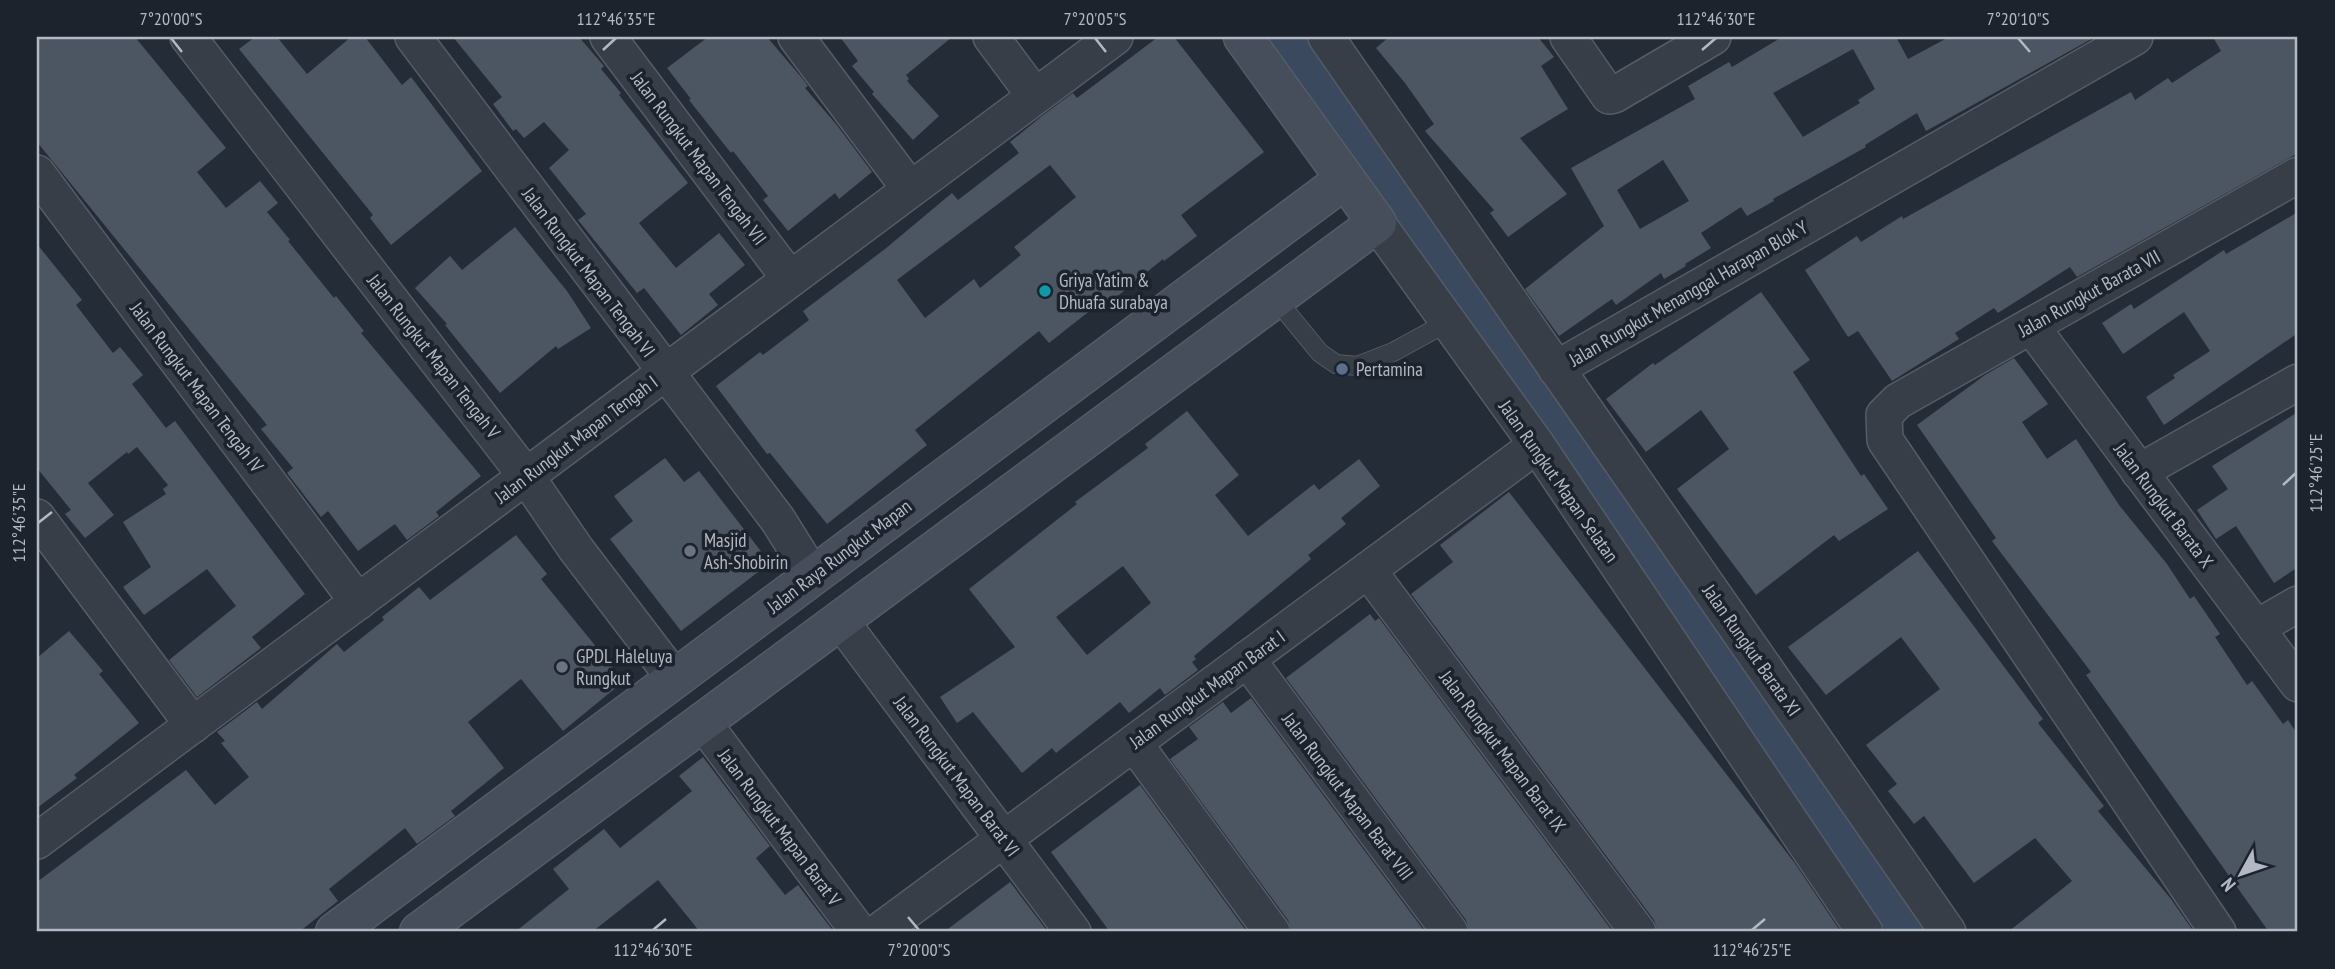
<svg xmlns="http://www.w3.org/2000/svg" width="2335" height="969" font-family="'PT Sans Narrow',sans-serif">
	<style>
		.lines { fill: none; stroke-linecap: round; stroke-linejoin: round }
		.river { stroke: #3b495f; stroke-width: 56 }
		.building { fill: #4c5663; fill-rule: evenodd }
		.lane-casing { stroke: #555c66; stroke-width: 20 }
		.street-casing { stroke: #555c66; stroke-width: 38 }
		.secondary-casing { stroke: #555c66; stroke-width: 41 }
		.lane { stroke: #373e48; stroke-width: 18 }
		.street { stroke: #373e48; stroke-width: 35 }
		.secondary { stroke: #464d5b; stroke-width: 38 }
		.ticks { fill: none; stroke: #b2b9c4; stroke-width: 2.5 }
		.culture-dot { fill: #0f9aa8; stroke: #1d232d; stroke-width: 2.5 }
		.service-dot { fill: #5c6f8a; stroke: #1d232d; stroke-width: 2.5 }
		.worship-dot { fill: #6b7280; stroke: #1d232d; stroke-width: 2.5 }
		.labels { text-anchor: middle; stroke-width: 7; stroke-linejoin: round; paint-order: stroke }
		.street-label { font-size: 19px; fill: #b2b9c4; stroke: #1d232d }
		.poi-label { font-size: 19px; fill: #b2b9c4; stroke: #1d232d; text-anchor: start }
		.neatline { fill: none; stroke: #b2b9c4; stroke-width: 2.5 }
		.ticks-label { font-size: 18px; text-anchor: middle; fill: #b2b9c4 }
	</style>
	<rect width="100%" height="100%" fill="#242c37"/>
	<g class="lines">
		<path class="river" d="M1297,37l624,895"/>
	</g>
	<g class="building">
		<path d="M37,37h98l91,111 -29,24 29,36 34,-27 18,22 -11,9 23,28 -2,1 46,57 2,-2 28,35 -3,2 120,143 -45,36 3,4 -32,24 -12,-16 -37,27 -30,-40 -7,6 -34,-44 6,-5 -32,-39 6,-4 -230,-283z"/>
		<path d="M255,37h22l30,37 44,-37h14l37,48 9,-8 71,94 -91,74 -21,-27 3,-3 -134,-166z"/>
		<path d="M453,37h126l25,29 -3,3 20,24 -2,2 69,88 -49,40 37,45 43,-35 26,32 -36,29 9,11 -37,30 -37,-47 -7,5 -59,-73 8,-6 -37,-46 20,-18 -25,-28 -20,16 -8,-9 -3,2 -20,-27 9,-7z"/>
		<path d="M708,37h59l35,41 6,8 -3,2 31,36 36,48 -33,27 -4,-6 -47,38 -25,-31 5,-4 -35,-45 -2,2 -42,-53 2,-1 -24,-31z"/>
		<path d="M840,37h112l-46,38 3,4 -2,2 32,35 -26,24 -41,-46 2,-2 -22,-26 6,-5z"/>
		<path d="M1158,37h16l90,115 -83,63 16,21 -33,25 -1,-2 -54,44 -3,-5 -57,45 -10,-12 -124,99 12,15 -100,79 -57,-71 -3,1 -51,-68 44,-34 3,3 46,-35 -6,-9 82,-62 67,-56 6,7 61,-47 -9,-11 32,-26 31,-23 4,5zM1050,165l26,32 -62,50 7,8 -41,33 -6,-9 -49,39 -28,-38z"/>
		<path d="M1389,37h149l16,20 -13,9 27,43 -48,29 47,56 -59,43 -18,-24 4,-3 -69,-79 9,-7 -29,-41 -29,-35z"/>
		<path d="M1782,37h114l12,22 41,-22h146l-169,94 -9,-18 -52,32 1,2 -93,52 1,2 -27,15 -6,-9 -40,26 10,15 -26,16 1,2 -22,13 -3,-6 -45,32 -4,-6 -53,37 -34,-47 79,-63 -33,-58 124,-69 -7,-13 41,-24 3,5zM1853,49l22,40 -17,11 2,3 -57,34 -30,-44zM1663,160l26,41 -49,28 -23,-39z"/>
		<path d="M2213,37h85v116l-221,124 -7,-10 -72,46 -4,-5 -39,25 4,6 -67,42 -34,-50 -10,6 -43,-67 52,-34 4,6 41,-26 1,3 228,-127 4,8 33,-22 4,5 49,-32z"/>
		<path d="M2298,212v121l-134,92 -18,-28 29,-19 -2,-3 37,-24 -26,-39 -61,42 -21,-31 29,-19 3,5 90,-59 2,4z"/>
		<path d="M515,227l52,64 24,37 -33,21 -2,-3 -56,47 -55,-68 2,-1 -32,-36 35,-32 12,14z"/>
		<path d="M37,244l45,56 -6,5 37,48 7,-6 23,28 -11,9 34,44 9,-7 130,173 -53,43 9,11 -64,49 -28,-37 67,-54 -29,-37 -63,46 -21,-28 28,-20 -28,-45 43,-28 -3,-5 5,-4 -31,-38 -9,7 -1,-2 -39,31 26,32 -29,23 -20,-24 6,-4 -34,-42z"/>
		<path d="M1761,292l49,68 -17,12 68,104 3,-2 24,35 -49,32 -5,-6 -78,60 -79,-106 52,-40 -28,-39 -55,42 -40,-53 47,-36 2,2z"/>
		<path d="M2014,358l34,46 -26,18 25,37 29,-20 43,66 48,59 23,35 4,-3 26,38 -5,3 32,48 5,-4 31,43 5,-4 10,15v197h-29l-183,-257 5,-3 -99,-131 4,-3 -79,-113 68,-50z"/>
		<path d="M1187,411l52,64 -24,20 33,41 66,-52 5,6 40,-31 21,27 -39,32 5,6 -38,31 3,4 -117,97 2,3 -4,3 6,8 -33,25 -5,-7 -31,25 -9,-11 -64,51 -4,-5 -30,25 -49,-61 -16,11 -17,-26 75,-50 -46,-58 108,-85 -2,-2 73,-54 -3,-4zM1123,566l28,37 -64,52 -31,-38z"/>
		<path d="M2298,412v155l-24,16 -38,-57 -20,13 -19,-29 31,-21 -16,-23z"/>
		<path d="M665,458l19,24 15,-11 71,92 -89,68 -71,-92 23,-18 -19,-25z"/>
		<path d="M1509,492l285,370 47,70h-183l-4,-12 -243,-326 42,-32 -13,-17z"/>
		<path d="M516,535l31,39 -6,5 83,102 -61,50 -42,-52 -53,43 36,46 -53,43 4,5 -38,28 -12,-16 -76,61 9,12 -39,31h-262v-50l149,-112 29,35 34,-28 -28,-34 4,-2 -8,-9 40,-30 5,7 75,-65 7,8 40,-32 -2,-3 37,-30 11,13z"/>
		<path d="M1918,551l125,168 -5,4 66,83 -6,5 73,88 23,33h-186l64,-51 -37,-43 -61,45 -50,-67 -10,8 -26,-33 9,-7 -31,-39 74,-56 -39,-52 -75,58 -38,-48z"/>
		<path d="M1370,614l5,7 4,-3 234,314h-143l-4,-12 -180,-242z"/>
		<path d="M69,631l34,40 -4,3 40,49 -65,52 3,3 -40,30v-150z"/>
		<path d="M1251,698l174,234h-133l-4,-12 -118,-161 28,-20 -9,-12 34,-25 8,11z"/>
		<path d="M703,757l67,89 -14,12 29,37 13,-10 36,47h-134l-42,-52 -66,52h-77l54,-43 -16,-20 51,-40 16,19 72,-57 -13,-15z"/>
		<path d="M1140,785l107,147h-137l-59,-80z"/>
		<path d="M1010,882l38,50h-104z"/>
	</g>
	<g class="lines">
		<defs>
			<path id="lane" d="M1275,298l45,55 16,11 21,2 36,-14 55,-30"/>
			<g id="street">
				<path d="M188,37l338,439 50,73 99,130"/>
				<path d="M413,37l365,483 35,56"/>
				<path d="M608,37l182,242"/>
				<path d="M796,37l114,152"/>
				<path d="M991,37l44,59"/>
				<path d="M1326,37l622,895"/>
				<path d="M1568,37l41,59 5,-1 99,-58"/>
				<path d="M37,173l321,429"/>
				<path d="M1377,223l160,222 328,487"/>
				<path d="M2031,326l267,358"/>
				<path d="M1556,369l579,-332"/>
				<path d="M2139,472l159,-90"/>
				<path d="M37,517l156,208"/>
				<path d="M1368,570l270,362"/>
				<path d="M840,620l233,312"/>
				<path d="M2256,628l42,-24"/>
				<path d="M1247,659l203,273"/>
				<path d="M702,721l157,211"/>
				<path d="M1134,743l138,189"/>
				<path d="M37,841l1078,-804"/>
				<path d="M878,932l659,-487"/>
				<path d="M2218,932l-333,-492 -1,-25 14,-14 400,-226"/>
			</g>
			<g id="secondary">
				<path d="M335,932l1009,-752"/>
				<path d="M419,932l958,-709 -134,-186"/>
			</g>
		</defs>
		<use href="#lane" class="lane-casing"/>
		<use href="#street" class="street-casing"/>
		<use href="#secondary" class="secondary-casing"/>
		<use href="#lane" class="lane"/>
		<use href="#street" class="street"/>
		<use href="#secondary" class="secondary"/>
	</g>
	<path class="ticks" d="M171,38l11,14M1095,38l11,14M2018,38l12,14M603,50l13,-12M1702,50l14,-12M2283,485l13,-12M38,523l14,-11M908,917l11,13M653,930l13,-11M1752,930l13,-11"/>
	<circle class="culture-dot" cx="1045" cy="291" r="7"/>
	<circle class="service-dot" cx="1342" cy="369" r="7"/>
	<g class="worship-dot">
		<circle cx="690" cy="551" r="7"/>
		<circle cx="562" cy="667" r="7"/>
	</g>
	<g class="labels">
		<g class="street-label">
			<text transform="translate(699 158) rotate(53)" y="7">Jalan Rungkut Mapan Tengah VII</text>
			<text transform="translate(589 272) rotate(53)" y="7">Jalan Rungkut Mapan Tengah VI</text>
			<text transform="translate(1688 293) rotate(-30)" y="7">Jalan Rungkut Menanggal Harapan Blok Y</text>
			<text transform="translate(2089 293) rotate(-29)" y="7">Jalan Rungkut Barata VII</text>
			<text transform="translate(434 356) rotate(52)" y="7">Jalan Rungkut Mapan Tengah V</text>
			<text transform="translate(197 387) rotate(53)" y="7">Jalan Rungkut Mapan Tengah IV</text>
			<text transform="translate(576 439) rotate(-37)" y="7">Jalan Rungkut Mapan Tengah I</text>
			<text transform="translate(1559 481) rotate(55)" y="7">Jalan Rungkut Mapan Selatan</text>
			<text transform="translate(2164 505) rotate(53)" y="7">Jalan Rungkut Barata X</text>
			<text transform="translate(839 556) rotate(-37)" y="7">Jalan Raya Rungkut Mapan</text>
			<text transform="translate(1752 650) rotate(55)" y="7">Jalan Rungkut Barata XI</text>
			<text transform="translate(1207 689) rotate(-36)" y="7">Jalan Rungkut Mapan Barat I</text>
			<text transform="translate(1503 751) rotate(53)" y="7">Jalan Rungkut Mapan Barat IX</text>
			<text transform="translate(957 776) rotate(53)" y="7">Jalan Rungkut Mapan Barat VI</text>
			<text transform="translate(1348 796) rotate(53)" y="7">Jalan Rungkut Mapan Barat VIII</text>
			<text transform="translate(780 827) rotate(53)" y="7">Jalan Rungkut Mapan Barat V</text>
		</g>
		<g class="poi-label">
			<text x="1059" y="287">Griya Yatim &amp;<tspan x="1059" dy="22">Dhuafa surabaya</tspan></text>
			<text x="1356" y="376">Pertamina</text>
			<text x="704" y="547">Masjid<tspan x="704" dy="22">Ash-Shobirin</tspan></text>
			<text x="576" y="663">GPDL Haleluya<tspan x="576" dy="22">Rungkut</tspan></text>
		</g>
	</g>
	<rect width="2335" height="969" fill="none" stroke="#1d232d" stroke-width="77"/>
	<g transform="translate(2241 874) rotate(230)" stroke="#1d232d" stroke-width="5" paint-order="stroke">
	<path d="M0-5L12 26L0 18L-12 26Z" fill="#b2b9c4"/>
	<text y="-10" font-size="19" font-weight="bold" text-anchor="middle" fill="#b2b9c4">N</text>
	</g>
	<rect x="38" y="38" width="2258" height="892" class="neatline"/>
	<g class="ticks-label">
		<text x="171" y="25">7°20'00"S</text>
		<text x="616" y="25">112°46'35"E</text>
		<text x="1095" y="25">7°20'05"S</text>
		<text x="1716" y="25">112°46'30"E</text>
		<text x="2018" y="25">7°20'10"S</text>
		<text transform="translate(2316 473) rotate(-90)" y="6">112°46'25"E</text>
		<text transform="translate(19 523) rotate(-90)" y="6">112°46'35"E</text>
		<text x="653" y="956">112°46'30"E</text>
		<text x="919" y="956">7°20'00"S</text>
		<text x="1752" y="956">112°46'25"E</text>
	</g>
</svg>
